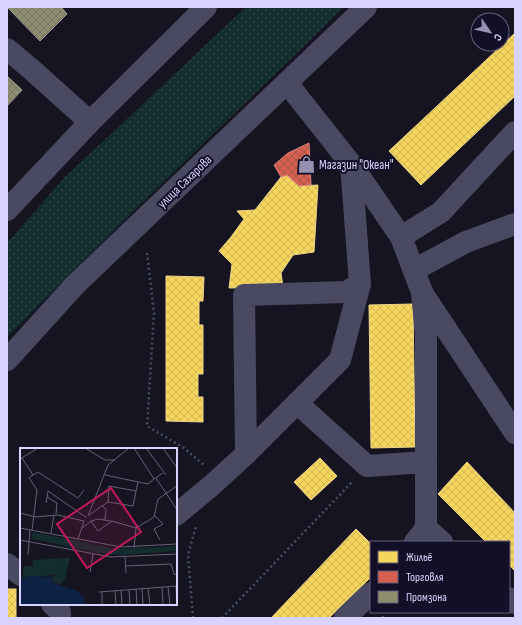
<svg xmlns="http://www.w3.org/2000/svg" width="522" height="625" font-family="'Sofia Sans Condensed',sans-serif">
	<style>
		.grass { fill: url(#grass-dots) }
		.homes { fill: url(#homes-cross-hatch); stroke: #edd58d }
		.shops { fill: url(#shops-cross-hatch); stroke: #d78382 }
		.industry { fill: url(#industry-cross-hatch); stroke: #a3a29a }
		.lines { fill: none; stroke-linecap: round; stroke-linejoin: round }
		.path { stroke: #44505f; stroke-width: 2.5; stroke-dasharray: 2 3; stroke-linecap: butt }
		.minor { stroke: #4a4962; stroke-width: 22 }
		.labels { text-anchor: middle; stroke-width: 4; stroke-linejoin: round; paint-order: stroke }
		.poi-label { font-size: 13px; fill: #d9d4ff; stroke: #130f26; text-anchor: start }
		.street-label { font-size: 13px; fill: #d9d4ff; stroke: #130f26 }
		.inset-road { fill: none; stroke: #64617a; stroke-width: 1 }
		.view { fill: #c2185b; fill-opacity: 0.15; stroke: #c2185b; stroke-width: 2 }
		.inset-edge { fill: none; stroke: #d9d4ff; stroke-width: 2 }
	</style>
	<defs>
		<pattern id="grass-dots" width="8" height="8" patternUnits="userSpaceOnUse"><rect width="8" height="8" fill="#132c2d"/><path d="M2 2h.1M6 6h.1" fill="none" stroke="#354a4c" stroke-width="1.8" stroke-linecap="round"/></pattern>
		<pattern id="homes-cross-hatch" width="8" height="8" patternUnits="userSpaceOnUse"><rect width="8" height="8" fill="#f6d55c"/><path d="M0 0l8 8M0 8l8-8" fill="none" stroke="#d2b759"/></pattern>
		<pattern id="shops-cross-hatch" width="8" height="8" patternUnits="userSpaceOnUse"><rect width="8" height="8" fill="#d6604d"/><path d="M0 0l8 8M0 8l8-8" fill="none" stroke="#a9564d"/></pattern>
		<pattern id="industry-cross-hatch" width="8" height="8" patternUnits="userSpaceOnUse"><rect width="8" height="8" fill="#8c8c6e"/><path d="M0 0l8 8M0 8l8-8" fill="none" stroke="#767564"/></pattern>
	</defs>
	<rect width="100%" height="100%" fill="#161421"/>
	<path class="grass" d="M246,7h98l-209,203 -128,127v-94l57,-65z"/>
	<g class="homes">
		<path d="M515,33v63l-94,89 -32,-34z"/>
		<path d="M287,175l12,11 19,-1 -4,67 -21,3 -12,18 2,14 -54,1 3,-24 -13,-13 12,-14 13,-18 -7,-8 18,-1 26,-33z"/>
		<path d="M166,276l38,1 -1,24h-4v24h4v49h-5v23h5v25l-37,-1z"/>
		<path d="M413,304l2,143 -44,1 -2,-143z"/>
		<path d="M320,458l17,18 -26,24 -17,-18z"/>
		<path d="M467,462l48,51v58l-6,-6v-23h-23l-48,-48z"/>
		<path d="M356,529l15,15v33l-42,41h-58z"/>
		<rect x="7" y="589" width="9" height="29"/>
	</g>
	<path class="shops" d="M309,143l2,42 -12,1 -12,-11 -6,2 -7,-12 14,-12z"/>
	<g class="industry">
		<path d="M7,7h54l6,7 -27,27z"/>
		<path d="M7,76l15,14 -15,16z"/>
	</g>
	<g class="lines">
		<g class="path">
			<path d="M147,253l7,60 -7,113 37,22 20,17"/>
			<path d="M193,618l-5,-63 8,-29"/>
			<path d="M222,618l131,-137"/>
			<path d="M383,618v-6"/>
		</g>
		<g class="minor">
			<path d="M7,49l24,20 59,53"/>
			<path d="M287,83l64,81 50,73 21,55 4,44v192"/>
			<path d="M7,210l83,-88 116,-115"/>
			<path d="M401,237l40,-25 74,-80"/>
			<path d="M414,270l52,-28 49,-18"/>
			<path d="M423,294l92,139"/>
			<path d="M7,360l68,-75 291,-278"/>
			<path d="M297,403l70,63 59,-4"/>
			<path d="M246,454l94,-94 20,-76"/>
			<path d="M176,515l35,-29 35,-32 -2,-159 102,-3 14,-8 -9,-120"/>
			<path d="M415,542l11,-14 16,14"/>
			<path d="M7,564l14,11"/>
			<path d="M509,598l6,5"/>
			<path d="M52,604l8,8v6"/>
			<path d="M345,618l26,-25"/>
		</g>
	</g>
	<defs>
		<symbol id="shop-bare" viewBox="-9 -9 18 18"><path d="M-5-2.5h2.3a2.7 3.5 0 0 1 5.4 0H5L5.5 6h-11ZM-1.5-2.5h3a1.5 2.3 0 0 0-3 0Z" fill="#9591b1" stroke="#130f26" stroke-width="2.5" paint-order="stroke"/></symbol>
	</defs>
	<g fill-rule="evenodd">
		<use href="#shop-bare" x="294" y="152" width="25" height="25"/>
	</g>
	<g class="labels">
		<g class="poi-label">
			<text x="319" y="169">Магазин "Океан"</text>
		</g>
		<g class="street-label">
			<text transform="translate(184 181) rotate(-44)" y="5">улица Сахарова</text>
		</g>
	</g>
	<g transform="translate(20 448)">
		<rect width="157" height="157" fill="#161421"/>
		<path d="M13,84l84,17 60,-3v5l-54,4 -24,-2 -66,-14 -2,-2zM42,110l-4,16 -36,5 2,-13h9v-6z" fill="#132c2d"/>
		<path d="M42,110h8l-5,22 -5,4 -7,-1 -1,-6 6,-3z" fill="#132c2d"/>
		<path d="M9,128l23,1 1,6 23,7 7,6 3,9h-65l-1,-21 2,-5z" fill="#0d2144"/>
		<path class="inset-road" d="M65,0l20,12h10M114,0l20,31 9,-6M126,0l20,27M143,0l14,20M2,10l11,17 -4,3 8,12 -5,40M0,11l18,-11M13,27l5,-3 40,26 6,-8M85,27l43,9 6,-5M136,30l21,32M116,43l-3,15 -25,-4 1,-16 27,5 2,-9M27,49l10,6 -1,11M26,55l2,-12 39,27M82,57l4,5 -1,10M0,65l15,4 23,-2 26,6M69,67l19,-13M68,68l20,-51 21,-17M135,68l8,8 -9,5 6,11M71,73l7,-2 13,2M0,80l101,19 56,-3M61,81l10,-8 7,10 14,-10 24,7M31,85l3,-18M58,91l6,-18M0,92l91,17 66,-3M114,100l2,-20 18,-11 4,-18 19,-13M8,107l2,-25M105,109l1,16M105,118l46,-2 3,10 3,1M70,124l3,-18M156,138l1,19M142,139l1,18M148,139l2,18M128,140l2,17M116,141l1,16M122,141l1,16M101,142l1,15M109,142l1,15M95,143l1,14M79,144l78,-6M82,144v13"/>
		<path class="view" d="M91,40l30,44 -54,36 -30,-44z"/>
		<rect width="157" height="157" class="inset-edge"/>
	</g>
	<rect width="522" height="625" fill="none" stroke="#d9d4ff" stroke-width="16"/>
	<rect x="370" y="541" width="140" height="72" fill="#130f26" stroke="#625e7d"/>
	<rect x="378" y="551" width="20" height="12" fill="#f6d55c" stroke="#625e7d"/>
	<text x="406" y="561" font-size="12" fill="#d9d4ff">Жильё</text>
	<rect x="378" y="571" width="20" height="12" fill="#d6604d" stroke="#625e7d"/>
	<text x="406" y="581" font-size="12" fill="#d9d4ff">Торговля</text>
	<rect x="378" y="591" width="20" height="12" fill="#8c8c6e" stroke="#625e7d"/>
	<text x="406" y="601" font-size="12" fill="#d9d4ff">Промзона</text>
	<g transform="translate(490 32) rotate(124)"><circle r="19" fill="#130f26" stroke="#625e7d"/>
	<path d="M0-3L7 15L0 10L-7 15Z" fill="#9591b1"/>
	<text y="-6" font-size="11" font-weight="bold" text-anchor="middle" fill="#d9d4ff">С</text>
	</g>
</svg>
